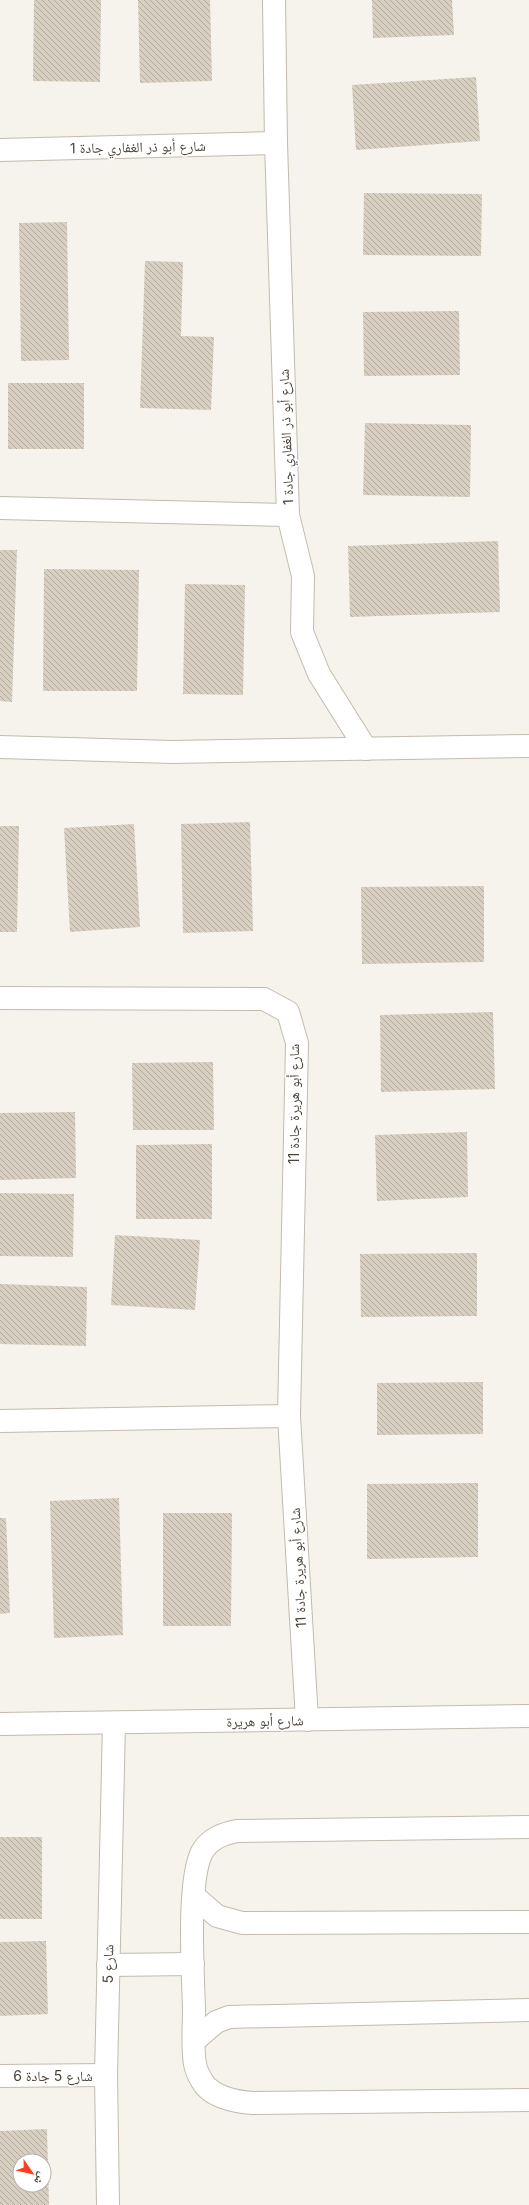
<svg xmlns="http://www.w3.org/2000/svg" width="529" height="2205" font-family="Inter,'Noto Naskh Arabic',sans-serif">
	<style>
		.building { fill: url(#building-back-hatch); fill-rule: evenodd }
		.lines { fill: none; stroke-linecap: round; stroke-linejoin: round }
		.minor-casing { stroke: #c2bbae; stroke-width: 24 }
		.minor { stroke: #fff; stroke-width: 22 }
		.labels { text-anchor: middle; stroke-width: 3.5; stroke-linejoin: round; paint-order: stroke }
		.street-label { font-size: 14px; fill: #4b4439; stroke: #fff }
	</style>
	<defs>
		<pattern id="building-back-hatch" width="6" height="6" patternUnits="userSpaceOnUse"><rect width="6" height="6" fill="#d8cfc1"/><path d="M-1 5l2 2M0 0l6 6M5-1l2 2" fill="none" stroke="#b1aa9e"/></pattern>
	</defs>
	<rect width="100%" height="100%" fill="#f6f3ec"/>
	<g class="building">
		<path d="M34,0h67l-1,82 -67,-1z"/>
		<path d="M138,0h72l2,81 -72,2z"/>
		<path d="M372,0h80l2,35 -81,3z"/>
		<path d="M476,77l4,64 -124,9 -4,-65z"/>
		<path d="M364,193l118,1 -1,62 -118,-1z"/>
		<path d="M67,222l2,138 -48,1 -2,-138z"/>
		<path d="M145,261l38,1 -2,74 33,1 -3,73 -71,-2z"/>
		<path d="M459,311l1,64 -96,1 -1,-64z"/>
		<rect x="8" y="383" width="76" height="66"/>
		<path d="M365,423l106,2 -1,72 -107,-2z"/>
		<path d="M498,541l2,71 -150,5 -2,-71z"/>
		<path d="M0,550h17l-5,152 -12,-1z"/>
		<path d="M44,569l95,1 -2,121h-94z"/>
		<path d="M185,584l60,1 -2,110 -60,-1z"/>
		<path d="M250,822l3,109 -70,2 -2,-109z"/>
		<path d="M134,824l6,103 -70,5 -6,-104z"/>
		<path d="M0,826h19l-2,106h-17z"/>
		<path d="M484,886v76l-122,2 -1,-77z"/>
		<path d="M493,1012l2,77 -114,3 -1,-77z"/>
		<path d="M213,1062l1,68h-81l-1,-67z"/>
		<path d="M75,1112l1,66 -76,2v-67z"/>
		<path d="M467,1132l1,65 -91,4 -2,-66z"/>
		<path d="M212,1144v75h-76v-74z"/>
		<path d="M0,1193l74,1 -1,63 -73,-1z"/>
		<path d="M115,1235l85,5 -5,70 -84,-5z"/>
		<path d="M477,1253v63l-116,1 -1,-63z"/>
		<path d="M0,1284l87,3 -1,59 -86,-2z"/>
		<path d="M483,1382v52l-106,1v-52z"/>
		<path d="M478,1483v74l-111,2v-75z"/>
		<path d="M119,1498l4,137 -69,3 -4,-137z"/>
		<path d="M163,1513h69l-1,113h-68z"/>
		<path d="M0,1518h6l4,95 -10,1z"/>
		<rect x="0" y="1837" width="42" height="82"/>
		<path d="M46,1941l2,73 -48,2v-74z"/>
		<path d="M47,2129l2,76h-49v-74zM20,2161h24v24h-24z"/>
	</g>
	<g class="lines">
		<defs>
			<g id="minor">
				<path d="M274,0l2,143 12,372 15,61 -1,56 17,42 47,75"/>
				<path d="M0,150l276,-7"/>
				<path d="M0,508l288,7"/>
				<path d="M0,747l172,5 357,-6"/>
				<path d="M0,998l264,1 24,13 9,31 -8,373 18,304"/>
				<path d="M0,1421l289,-5"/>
				<path d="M0,1724l529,-8"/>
				<path d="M529,1827l-292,4c-14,3 -27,7 -35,21 -15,29 -9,122 -8,157 0,18 -2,38 1,55 1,6 4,12 7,17 9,16 34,21 51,22l276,-3"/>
				<path d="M194,1896l23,20 25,7 287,-1"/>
				<path d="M108,1965l85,-1"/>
				<path d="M194,2041l22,-19 13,-5 300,-7"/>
				<path d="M0,2076l106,-1"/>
				<path d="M108,2205l-2,-130 8,-352"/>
			</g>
		</defs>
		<use href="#minor" class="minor-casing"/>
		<use href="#minor" class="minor"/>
	</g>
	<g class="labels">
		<g class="street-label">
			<text transform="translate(138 147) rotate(-1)" y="5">شارع أبو ذر الغفاري جادة 1</text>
			<text transform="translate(286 437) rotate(-92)" y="5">شارع أبو ذر الغفاري جادة 1</text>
			<text transform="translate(294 1104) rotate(-90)" y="5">شارع أبو هريرة جادة 11</text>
			<text transform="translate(298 1568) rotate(-93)" y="5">شارع أبو هريرة جادة 11</text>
			<text transform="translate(265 1721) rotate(-1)" y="5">شارع أبو هريرة</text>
			<text transform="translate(108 1964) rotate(-89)" y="5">شارع 5</text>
			<text x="53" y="2081">شارع 5 جادة 6</text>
		</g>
	</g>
	<g transform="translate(32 2173) rotate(124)"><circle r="19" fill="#ffffff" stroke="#b7b4b0"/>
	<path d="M0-3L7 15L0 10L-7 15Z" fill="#fc3f1d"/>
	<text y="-6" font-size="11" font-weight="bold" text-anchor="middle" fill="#4b4439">ش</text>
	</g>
</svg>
